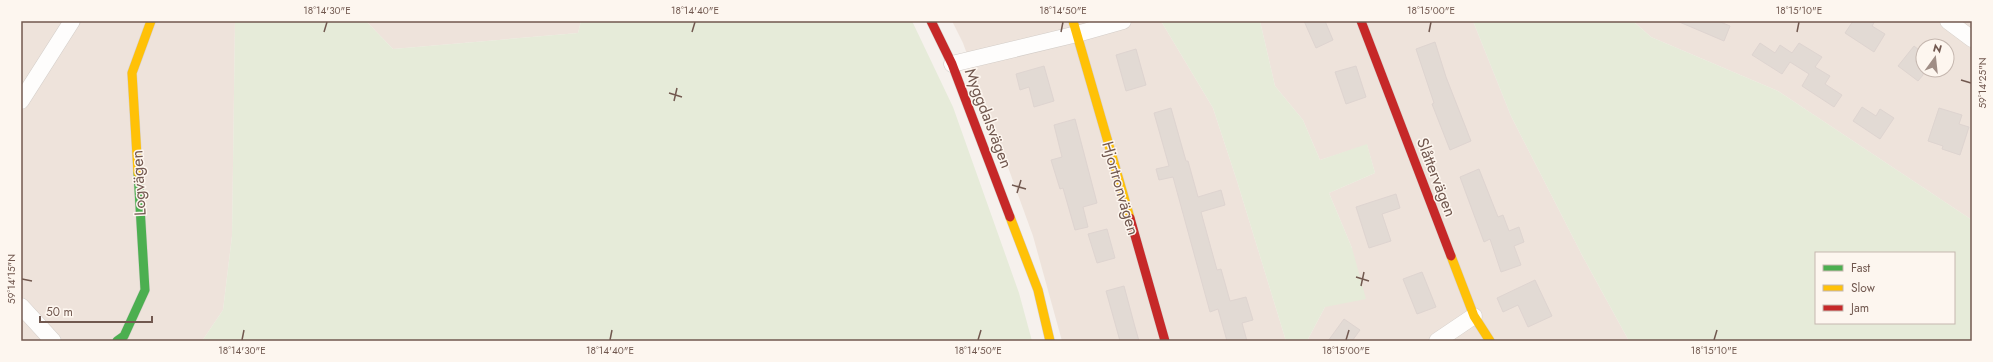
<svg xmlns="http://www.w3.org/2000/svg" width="1993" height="362" font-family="Jost,sans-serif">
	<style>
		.residential { fill: #eee3db; fill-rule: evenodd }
		.green { fill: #e6ebd9; fill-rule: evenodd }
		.building { fill: #e2dad4; stroke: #ded4d0 }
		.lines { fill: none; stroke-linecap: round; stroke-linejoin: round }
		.street-casing { stroke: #d3cdc8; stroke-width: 17 }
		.fast-casing { stroke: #d5ceca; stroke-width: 10 }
		.slow-casing { stroke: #d5ceca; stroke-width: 10 }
		.jam-casing { stroke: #d5ceca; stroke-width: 10 }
		.street { stroke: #fefdfc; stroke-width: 16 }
		.fast { stroke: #4caf50; stroke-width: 9 }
		.slow { stroke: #ffc107; stroke-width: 9 }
		.jam { stroke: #c62828; stroke-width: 9 }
		.ticks { fill: none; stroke: #71584f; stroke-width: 1.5 }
		.labels { text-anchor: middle; stroke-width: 3; stroke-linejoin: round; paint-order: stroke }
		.street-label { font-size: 16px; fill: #71584f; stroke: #fdf6ef }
		.neatline { fill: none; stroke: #71584f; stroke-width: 1.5 }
		.ticks-label { font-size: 10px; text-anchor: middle; fill: #71584f }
	</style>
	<rect width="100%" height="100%" fill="#f6f1ed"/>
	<g class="residential">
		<path d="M21,21h214l-3,215 -9,74 -21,31h-181z"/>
		<path d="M366,21h215l-3,12 -185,16z"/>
		<path d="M952,21h209l52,87 24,73 49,160h-224l-29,-105 -70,-193z"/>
		<path d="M1260,21h213l38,95 72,141 46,84h-322l18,-34 27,-59 -23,-55 46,-20 -8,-28 -47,15 -17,-40 -28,-34z"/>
		<path d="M1633,21h339v199l-194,-129 -127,-54zM1923,46h24v24h-24z"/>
	</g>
	<g class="green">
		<path d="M235,21h131l27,28 185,-16 3,-12h331l41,86 66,186 13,48h-830l21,-31 9,-74z"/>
		<path d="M1161,21h99l15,65 28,34 17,40 47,-16 8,29 -46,20 23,55 14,51 -41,8 -18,34h-21l-49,-160 -24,-73z"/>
		<path d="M1473,21h160l18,16 127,54 194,129v121h-343l-46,-84 -72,-141zM1816,253h138v70h-138z"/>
	</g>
	<g class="building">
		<path d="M1304,21h21l8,19 -17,8z"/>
		<path d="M1677,21h41l12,5 -6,15z"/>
		<path d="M1853,21h22l-3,5 13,8 -11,18 -29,-19z"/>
		<path d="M1435,42l11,35 25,64 -21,9 -18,-46 2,-1 -18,-54z"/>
		<path d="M1760,43l15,10 5,-8 12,8 7,-10 23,14 -7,10 15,9 -5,8 17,11 -8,12 -32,-21 7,-12 -19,-12 -8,12 -30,-19z"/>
		<path d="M1914,46l9,7v22l-5,6 -20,-15z"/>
		<path d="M1136,49l10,36 -20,6 -10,-36z"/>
		<path d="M1044,66l10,35 -20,6 -5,-20 -9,3 -4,-16z"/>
		<path d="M1356,66l10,31 -20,7 -11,-32z"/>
		<path d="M1862,107l14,9 4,-7 14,9 -14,21 -27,-18z"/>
		<path d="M1171,108l15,53h2l10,36 23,-7 4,15 -24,7 16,58 4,-1 9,32 16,-4 7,23 -11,3 5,18h-20l-9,-32 -8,3 -37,-135 -14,3 -3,-11 13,-3 -15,-53z"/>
		<path d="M1939,108l23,7 -3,9 10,3 -9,28 -18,-6 1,-3 -15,-5z"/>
		<path d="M1075,119l22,84 -14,4 5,20 -13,3 -12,-42 -3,1 -9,-29 11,-3 -8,-32z"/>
		<path d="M1479,169l19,48 5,-2 6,16 10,-4 5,15 -10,4 7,19 -20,7 -11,-33 -6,3 -24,-65z"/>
		<path d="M1396,194l4,14 -18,6 9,27 -22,7 -13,-41z"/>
		<path d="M1107,229l8,29 -18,5 -9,-29z"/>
		<path d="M1422,272l14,35 -19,7 -14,-35z"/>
		<path d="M1535,280l17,36 -24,11 -10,-22 -15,7 -6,-14z"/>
		<path d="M1124,286l11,41 4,14h-19l-14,-50z"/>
		<path d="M1344,319l16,11 -8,11h-24z"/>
	</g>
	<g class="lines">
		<defs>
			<g id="street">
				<path d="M1948,21l24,18"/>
				<path d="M952,64l125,-30 46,-13"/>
				<path d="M21,101l51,-80"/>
				<path d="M21,306l32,35"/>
				<path d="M1437,341l37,-25"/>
			</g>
			<path id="fast" d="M117,341l7,-5 21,-46 -7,-117"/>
			<g id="slow">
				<path d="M1073,21l57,197"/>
				<path d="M138,173l-6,-100 19,-52"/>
				<path d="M1010,217l28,73 12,51"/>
				<path d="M1451,256l23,60 16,25"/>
			</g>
			<g id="jam">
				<path d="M931,21l21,43 58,153"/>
				<path d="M1361,21l90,235"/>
				<path d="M1130,218l35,123"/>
			</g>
		</defs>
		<use href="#street" class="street-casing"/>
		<use href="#fast" class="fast-casing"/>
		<use href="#slow" class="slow-casing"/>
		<use href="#jam" class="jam-casing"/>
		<use href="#street" class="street"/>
		<use href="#fast" class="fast"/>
		<use href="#slow" class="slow"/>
		<use href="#jam" class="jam"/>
	</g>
	<path class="ticks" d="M324,32l3,-10M692,32l3,-10M1061,32l2,-10M1429,32l2,-10M1797,32l2,-10M1961,80l10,3M669,93l13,4M674,101l3,-13M1012,185l14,4M1017,193l4,-13M1356,277l13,4M22,279l10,2M1361,286l3,-14M242,340l2,-10M610,340l2,-10M978,340l3,-10M1346,340l3,-10M1714,340l3,-10"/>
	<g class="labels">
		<g class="street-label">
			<text transform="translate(989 118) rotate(69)" y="6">Myggdalsvägen</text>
			<text transform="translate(1437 177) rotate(69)" y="6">Slåttervägen</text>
			<text transform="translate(138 183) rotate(-93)" y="6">Logvägen</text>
			<text transform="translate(1121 188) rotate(74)" y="6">Hjortronvägen</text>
		</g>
	</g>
	<rect width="1993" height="362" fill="none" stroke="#fdf6ef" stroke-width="44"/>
	<rect x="1815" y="252" width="140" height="72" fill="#fdf6ef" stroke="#c5b7af"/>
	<rect x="1823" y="265" width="20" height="6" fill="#4caf50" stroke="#c5b7af"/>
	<text x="1851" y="272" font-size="12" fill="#71584f">Fast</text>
	<rect x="1823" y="285" width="20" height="6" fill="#ffc107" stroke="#c5b7af"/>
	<text x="1851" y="292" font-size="12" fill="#71584f">Slow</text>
	<rect x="1823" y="305" width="20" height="6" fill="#c62828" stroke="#c5b7af"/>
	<text x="1851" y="312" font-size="12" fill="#71584f">Jam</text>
	<g transform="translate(1935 58) rotate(15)"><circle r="19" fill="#fdf6ef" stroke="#c5b7af"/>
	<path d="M0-3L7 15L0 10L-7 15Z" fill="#a08e86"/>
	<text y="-6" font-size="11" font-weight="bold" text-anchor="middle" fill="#71584f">N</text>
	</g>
	<path d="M40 316v6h112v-6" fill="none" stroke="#71584f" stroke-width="2"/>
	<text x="46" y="316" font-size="12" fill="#71584f" stroke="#fdf6ef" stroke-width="3" paint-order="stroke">50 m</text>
	<rect x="22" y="22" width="1949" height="318" class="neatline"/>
	<g class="ticks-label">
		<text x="327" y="14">18°14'30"E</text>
		<text x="695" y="14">18°14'40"E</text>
		<text x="1063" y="14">18°14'50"E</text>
		<text x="1431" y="14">18°15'00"E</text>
		<text x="1799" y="14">18°15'10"E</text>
		<text transform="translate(1982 83) rotate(-90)" y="4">59°14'25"N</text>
		<text transform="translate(11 279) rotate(-90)" y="4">59°14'15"N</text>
		<text x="242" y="354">18°14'30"E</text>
		<text x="610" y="354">18°14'40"E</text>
		<text x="978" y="354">18°14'50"E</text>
		<text x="1346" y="354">18°15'00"E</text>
		<text x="1714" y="354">18°15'10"E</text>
	</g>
</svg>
